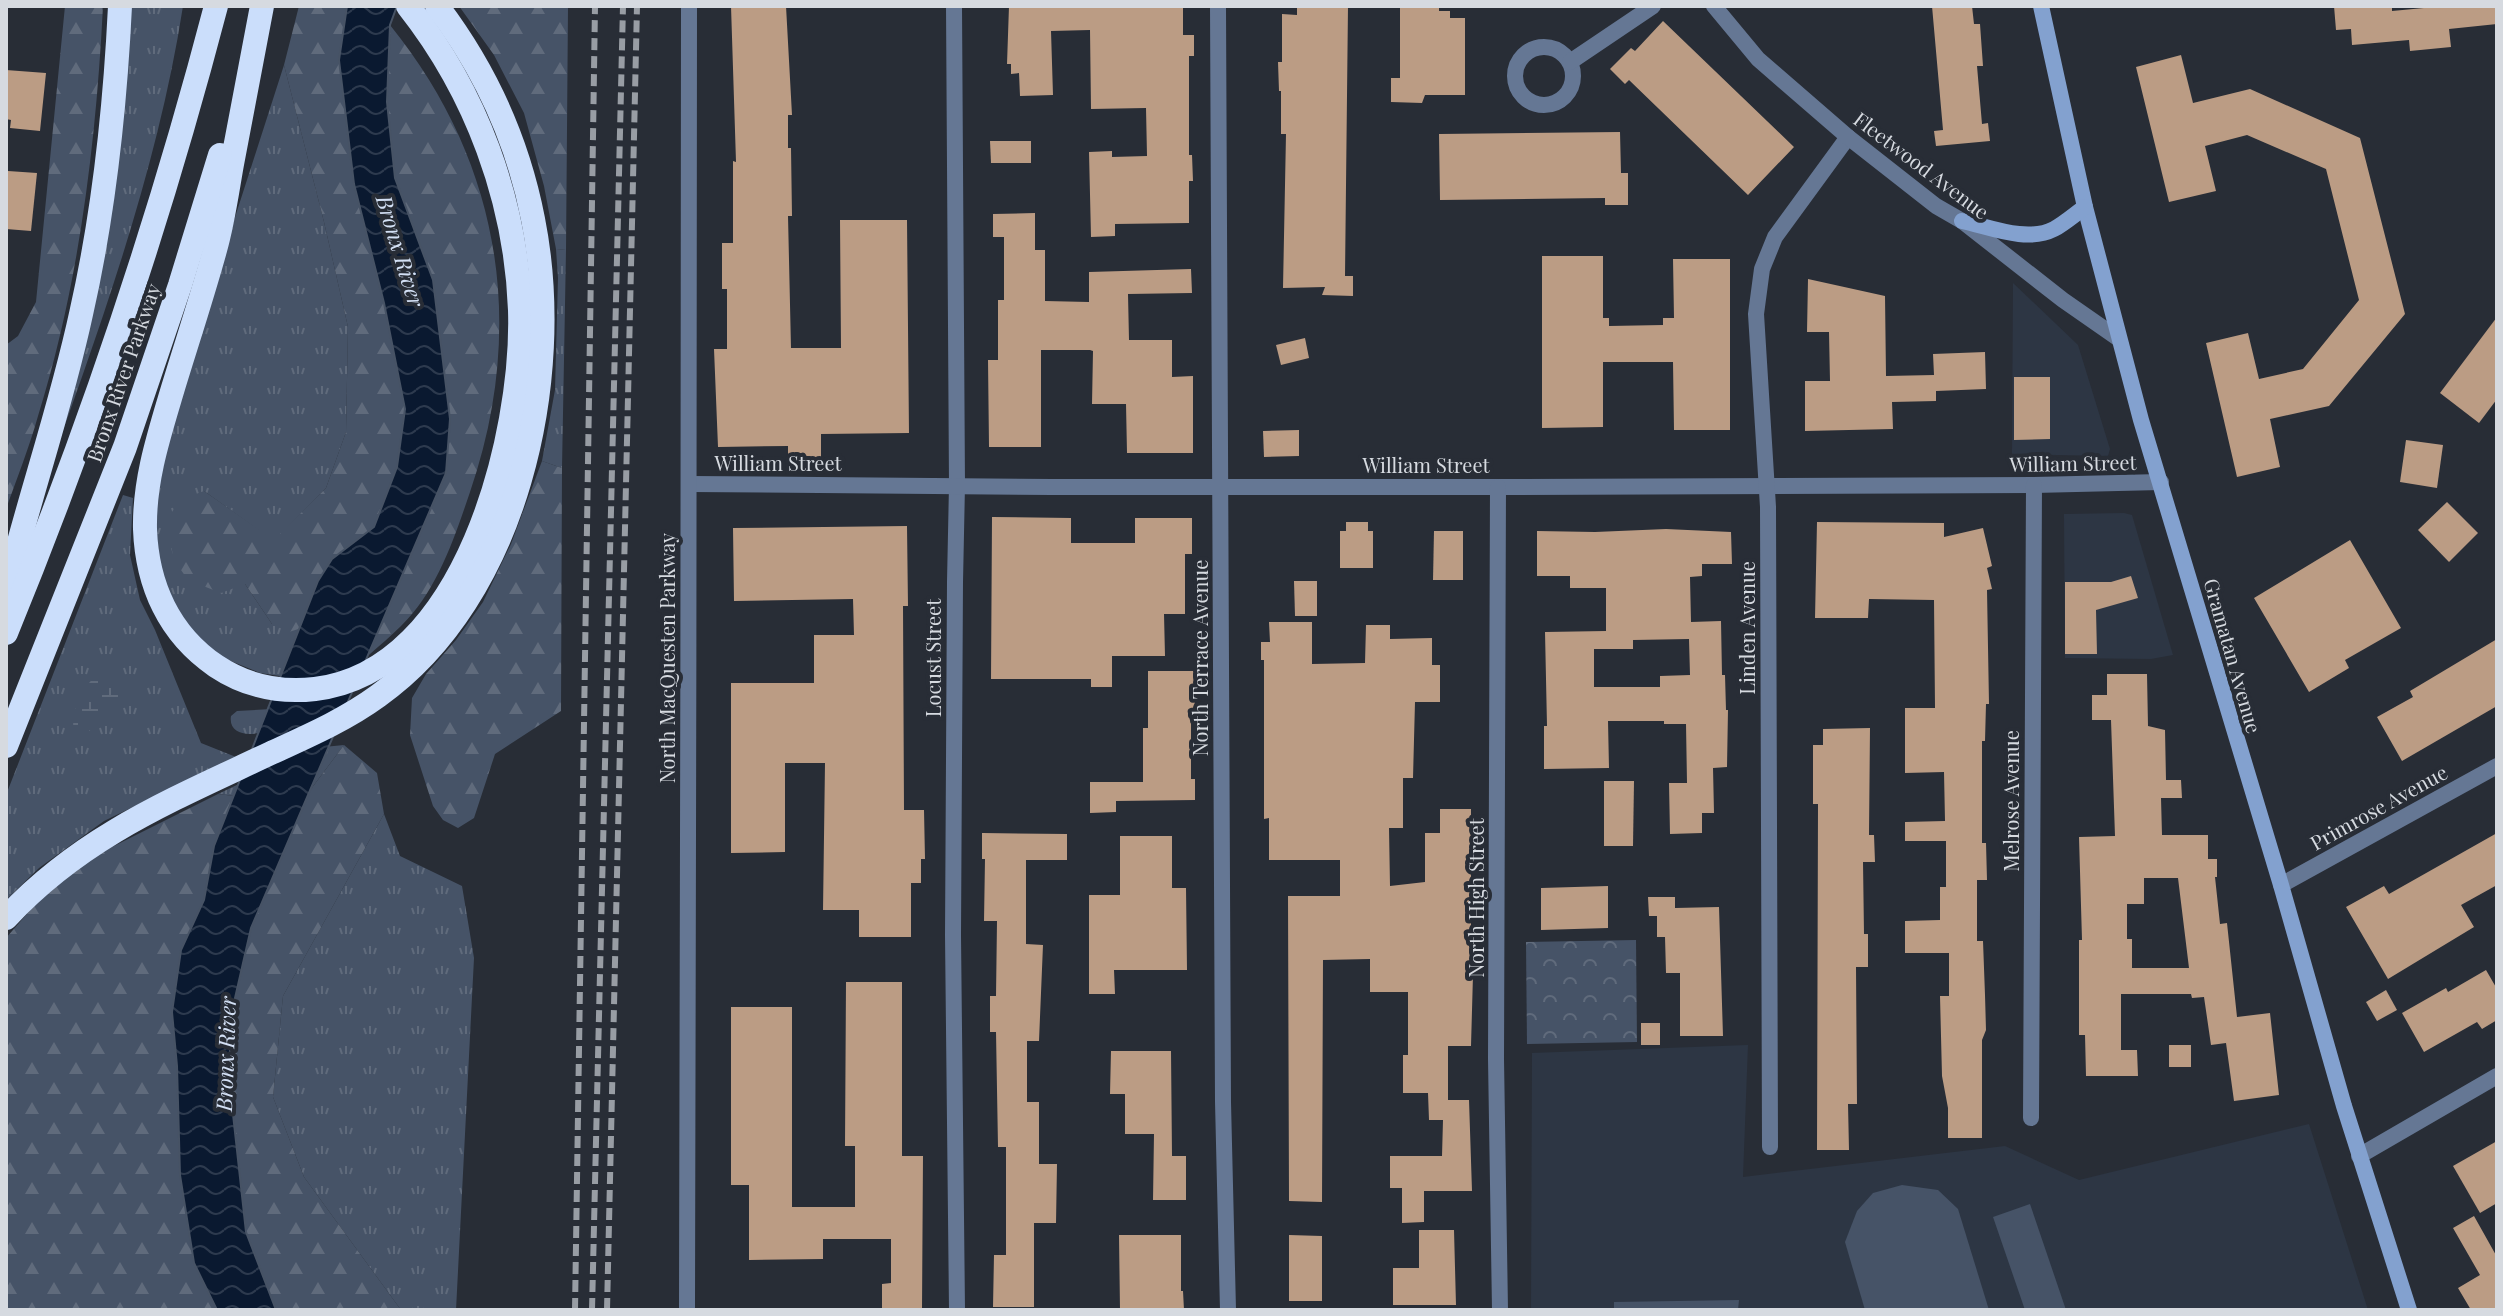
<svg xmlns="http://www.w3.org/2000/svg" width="2503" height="1316" font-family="'Playfair Display',serif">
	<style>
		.built { fill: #2d3644 }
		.grass { fill: url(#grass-tufts) }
		.forest { fill: url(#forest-firs) }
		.wetland { fill: url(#wetland-marsh) }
		.park { fill: url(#park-crowns) }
		.pitch { fill: #465367 }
		.water { fill: url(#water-waves); stroke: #475365; stroke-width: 2 }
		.building { fill: #bb9c84; fill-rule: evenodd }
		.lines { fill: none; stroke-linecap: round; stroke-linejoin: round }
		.minor { stroke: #657794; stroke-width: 16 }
		.tertiary { stroke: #657794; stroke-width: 16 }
		.secondary { stroke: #83a1cf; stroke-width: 16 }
		.motorway { stroke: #cbdefb; stroke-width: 24 }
		.rail { stroke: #989da4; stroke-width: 6; stroke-dasharray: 12 6; stroke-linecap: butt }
		.labels { text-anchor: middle; stroke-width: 8; stroke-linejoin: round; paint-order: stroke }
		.street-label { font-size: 20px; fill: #d6dae0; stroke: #282d36 }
		.water-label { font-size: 22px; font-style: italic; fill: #d3e0f5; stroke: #282d36 }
	</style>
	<defs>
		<pattern id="grass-tufts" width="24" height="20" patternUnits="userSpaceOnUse" patternTransform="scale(2)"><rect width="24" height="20" fill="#465367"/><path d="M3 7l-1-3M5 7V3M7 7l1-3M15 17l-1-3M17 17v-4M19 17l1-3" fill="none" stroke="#606b7c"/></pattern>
		<pattern id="forest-firs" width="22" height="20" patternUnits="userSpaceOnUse" patternTransform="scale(2)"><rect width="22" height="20" fill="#465367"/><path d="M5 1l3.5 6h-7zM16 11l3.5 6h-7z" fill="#606b7c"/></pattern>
		<pattern id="wetland-marsh" width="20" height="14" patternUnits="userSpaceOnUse" patternTransform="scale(2)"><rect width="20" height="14" fill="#465367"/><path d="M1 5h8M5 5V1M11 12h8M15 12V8" fill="none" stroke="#606b7c"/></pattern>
		<pattern id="park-crowns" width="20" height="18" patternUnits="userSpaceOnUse" patternTransform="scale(2)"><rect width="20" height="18" fill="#465367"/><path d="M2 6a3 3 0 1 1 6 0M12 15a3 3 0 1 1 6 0" fill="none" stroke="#606b7c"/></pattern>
		<pattern id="water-waves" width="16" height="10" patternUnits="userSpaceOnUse" patternTransform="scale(2)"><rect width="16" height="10" fill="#0a1930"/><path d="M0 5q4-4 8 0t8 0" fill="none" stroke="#2d3a4e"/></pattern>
	</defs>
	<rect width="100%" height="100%" fill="#282d36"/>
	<g class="built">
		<path d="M2013,283l65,62 32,104 -2,7 -96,-2z"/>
		<path d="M2124,513l8,2 41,140 -22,4 -86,-1 -1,-144z"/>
		<path d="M1748,1045l-5,132 262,-31 74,34 230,-56 59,186h-837l1,-257z"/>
	</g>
	<g class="grass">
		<path d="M128,6h55c-26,168 -86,329 -143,489z"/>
		<path d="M284,65l40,157 24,105 -2,105 -20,56 -52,53 -70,-50 41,93 27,40 54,-4 23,25 21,9 -32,17 -45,7 -33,-5 -44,-18 -31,-31 -21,-38 -6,-36 -4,-47 35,-143z"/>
		<path d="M556,249l10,1 -4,218 -20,-7 13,-71 3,-112z"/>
		<path d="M123,495l10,3 -3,57 10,45 15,30 46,113 35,14 -132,64 -65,47 -33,32v-105z"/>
		<path d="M290,708c-7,6 -16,19 -25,23 -15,6 -37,4 -34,-15l6,-5z"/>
		<path d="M344,745l-39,52 -71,-1 -16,-2 96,-46z"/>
		<path d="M384,814l16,42 62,30 12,72 -18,352h-55l-97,-133 -31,-80 10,-101z"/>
	</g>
	<g class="forest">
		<path d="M65,6h38c-7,138 -24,278 -65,410 -9,32 -21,62 -32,93v-164l12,-9 18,-34z"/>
		<path d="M299,6h48l-8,54 66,349 -8,58 -23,60 -42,32 74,6 40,-92 4,-54 -17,-139 -38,-102 -8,-76 3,-77c111,137 137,301 80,467 -16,47 -33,99 -69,134 -10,10 -21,19 -31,28l-21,-8 -23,-26 -37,12 -17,-8 -27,-40 -24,9 -33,-13 -14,-20 -8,-39 14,-21 24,-9 70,49 52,-52 20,-56 2,-105 -24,-105 -40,-157z"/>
		<path d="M459,6h109l-2,244 -10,-1 -12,-63 -20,-73 -30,-58z"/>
		<path d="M542,461l20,7 -1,243 -66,43 -21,64 -16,10 -15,-8 -10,-14 -23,-71 2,-37 14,-24 30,-34 27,-38 28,-58z"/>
		<path d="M344,745l33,28 7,41 -101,182 -10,101 31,80 97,133h-125l-30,-78 -16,-145v-67l21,-92 54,-131z"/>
		<path d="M218,794l16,2 -20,51 -10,53 -23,50 -9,62 22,251 23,47h-211v-372l39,-45 51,-38z"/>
	</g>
	<path class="wetland" d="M103,669l8,1c5,7 11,16 9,25 -3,17 -26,35 -41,41l-5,-2c-4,-28 9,-48 29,-65z"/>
	<path class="park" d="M1636,940l1,102 -110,2 -1,-102z"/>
	<g class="pitch">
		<path d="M1902,1185l36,5 20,19 31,101h-124l-20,-68 12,-31 16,-18z"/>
		<path d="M2030,1204l36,106h-41l-32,-93z"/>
		<path d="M1739,1300l-1,10h-124v-8z"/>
	</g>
	<path class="water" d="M347,6h50l-7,19 -3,77 8,76 38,102 17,139 -4,54 -195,455 -21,92v67l16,145 30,78h-59l-23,-47 -14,-88 -3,-109 -5,-54 9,-62 23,-50 10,-54 104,-265 14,-22 42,-32 23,-60 8,-58 -21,-106 -30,-119 -15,-124z"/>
	<g class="building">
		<path d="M731,6h55l6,109h-4v33h3l1,68h-4l3,132h50l-1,-128h67l2,213 -88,1v24h-33v-12l-70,1 -4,-98h13v-60h-5v-46h11v-82l3,1z"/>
		<path d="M1009,6h174v29h11v21h-5v99h3l1,26h-4v42l-74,1v12l-24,1 -2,-85 23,-1v6l35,-1 -1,-48 -55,1 -1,-79 -39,1 2,64 -33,1 -1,-23 -8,1v-10h-4z"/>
		<path d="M1297,6h51l-3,270h8v20l-31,-1 3,-8 -42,1 3,-154h-5v-43h-2l-1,-29h4v-48l15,1z"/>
		<path d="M1400,6h39v5h11v7h15v77h-40l-3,8 -31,-1v-24h9z"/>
		<path d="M1932,6h40l2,18h6l3,42h-6l5,58 6,-1 2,18 -54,5 -2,-15 9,-1z"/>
		<path d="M2334,6h58v5l53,-5h52v18l-48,5 2,18 -41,4 -1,-11 -57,5 -1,-16 -15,1z"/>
		<path d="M1663,21l131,126 -46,48 -119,-115 -4,4 -15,-15 21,-21 4,3z"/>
		<path d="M2181,55l12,48 57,-14 110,49 45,176 -76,92 -59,13 10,48 -43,10 -31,-134 42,-10 11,46 44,-10 56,-69 -33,-131 -79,-34 -42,11 11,45 -47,11 -33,-135z"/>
		<path d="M6,70l40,3 -6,58 -30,-3 1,-8 -5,-1z"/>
		<path d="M1620,132l1,41h7v32h-23v-7l-165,2 -1,-66z"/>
		<path d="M990,141h41v22h-40z"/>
		<path d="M8,171l29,2 -6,58 -25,-2v-51z"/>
		<path d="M1035,213v37h10v51l44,1v-30l102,-3 1,24 -64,1 1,46h43v37l21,-1v77h-66l-1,-49h-34l1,-53 -3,-1h-49v97h-52l-1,-87h10v-60h6v-63h-11v-23z"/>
		<path d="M1542,256h61v62h6v8l54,-1v-7h11l-1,-59h57v171h-56l-1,-68h-70v65l-61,1z"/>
		<path d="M1808,279l77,17 1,80 48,-1 -1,-21 52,-2 1,37 -50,2v10l-44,1 1,27 -88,2v-50h25l-1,-49h-22z"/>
		<path d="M2497,317v82l-18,24 -39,-30z"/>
		<path d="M1305,338l4,20 -28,7 -5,-20z"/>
		<path d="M2014,377h36v62l-36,1z"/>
		<path d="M1299,430v26l-35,1 -1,-26z"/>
		<path d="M2406,440l37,5 -6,43 -37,-6z"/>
		<path d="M2447,502l31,31 -29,29 -31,-32z"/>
		<path d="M992,517l79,1v25h64v-25h57v36h-7v60h-21l1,42h-53v31h-21v-8h-100z"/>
		<path d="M1346,522h22v9h5v37h-33v-37h6z"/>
		<path d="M1817,522l127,1v14l39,-9 9,38 -5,2 5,21 -5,1 2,114h-3l-1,37h-3v102h4l1,37h-10v61h6l2,54 1,35 -4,10v98h-34v-30l-6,-32 -2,-80h9v-43h-44v-32l35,-1v-33h6v-46h-41v-19l40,-1 -1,-49 -39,1v-65h30l-1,-108 -65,-1 -1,19h-53z"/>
		<path d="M907,526l1,80h-5l1,204h20l1,49h-4v24h-10v54h-52v-27h-36l2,-147h-40v89l-54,1v-170h83v-48h40l-1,-36 -119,2 -1,-73z"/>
		<path d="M1666,529l65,3 1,32h-30v12l-12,1 1,45 30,-1 1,54h3l1,35h2l-1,57 -14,1 1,45h-12v20l-32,1 -1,-51h18l-1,-59h-22v-3h-56l1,47 -65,1v-43h3l-2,-94 61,-1v-43h-36v-12h-33v-45l58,1zM1689,639l1,36 -30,1v11h-66v-38h39v-9z"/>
		<path d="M1434,531h29v49h-30z"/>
		<path d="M2350,540l51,88 -56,32 4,8 -40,24 -55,-94z"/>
		<path d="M2131,576l7,22 -42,12 1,44h-32v-72h46z"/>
		<path d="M1294,581h23v35h-22z"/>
		<path d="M1269,622h43v42l53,-1 1,-38h24v14l42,-1v27h8v37h-25l-2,76h-10v50h-14l1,58 35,-4v-49h15v-24h31v130h3l-3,107h-23v54h21l3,91h-48v31l-22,1v-35h-12v-32h52l1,-36h-14l-1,-27h-25v-38h5v-63h-38v-33l-47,1 -1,242 -33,-1 -1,-305h52v-36h-71v-42l-5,1v-159h-3v-18h9z"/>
		<path d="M2497,639v67l-95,55 -25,-44 36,-20 -3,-6z"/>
		<path d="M1148,671h46l1,52h-4v56h4v21l-79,1v11l-26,1v-31h53v-54h5z"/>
		<path d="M2107,674h40l1,52 17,4 1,50h15l1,18h-21l1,37h46v24h9v18h-2l5,47 7,-1 10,94 33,-4 9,82 -45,6 -8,-58 -15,2 -7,-48 -12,1 -1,-4h-70v56h16l1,26h-52l-1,-41h-6v-95h3l-3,-103 36,-1 -4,-116h-19v-25h15zM2144,878h34l11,90h-57v-29h-5v-35h17z"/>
		<path d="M1870,728l-1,107h5l1,27h-12l1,72h4v33h-12l1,137h-9l1,46h-32l1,-346h-5v-59h10v-16z"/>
		<path d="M1604,781h30l-1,65h-29z"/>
		<path d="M982,833l85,1v26h-41v84l17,1 -4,96h-12v61h12v62h18l-1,59h-22v84h-41l1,-52h12v-108h-8l-2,-115h-6v-36h6l1,-75h-13l1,-62h-3z"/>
		<path d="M2497,833v52l-36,20 13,22 -86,52 -42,-72 38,-21 5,8z"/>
		<path d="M1120,836h52v52h14l1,82h-73l1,24h-26v-99h31z"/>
		<path d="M1608,886v42l-67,2v-42z"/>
		<path d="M1648,897h27v11l44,-1 4,129h-43v-63h-14l-1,-36h-8v-21h-8z"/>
		<path d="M2486,970l11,19v31l-15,9 -5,-7 -53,30 -22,-39 44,-25 2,4z"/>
		<path d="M846,982h56v174h21l-1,154h-40v-26l9,-1v-44h-68v20l-74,1v-75h-18v-178h61v200h63v-61h-10z"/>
		<path d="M2386,990l11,20 -20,11 -11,-19z"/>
		<rect x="1641" y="1023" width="19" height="22"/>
		<rect x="2169" y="1045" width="22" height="22"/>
		<path d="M1111,1051h60l1,105h14v44h-33l1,-66h-29v-40h-15z"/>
		<path d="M2497,1141v62l-17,10 -27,-47z"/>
		<path d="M2474,1216l23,41v53h-26l-13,-22 22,-13 -27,-47z"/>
		<path d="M1419,1230h35l2,75h-63v-37h26z"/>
		<path d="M1119,1235h62v56h2l1,19h-64z"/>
		<path d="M1289,1235l33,1v65h-33z"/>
	</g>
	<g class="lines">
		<g class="minor">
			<path d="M954,6l3,479 -2,97 -2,353 4,375"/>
			<path d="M1218,6l5,1096 5,208"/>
			<circle cx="1544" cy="76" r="29"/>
			<path d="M1570,62l83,-56"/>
			<path d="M690,484l362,3h446l536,-2 127,-3"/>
			<path d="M1498,487l-2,572 4,251"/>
			<path d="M2281,885l216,-119"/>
			<path d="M2031,1118l3,-633"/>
			<path d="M1770,1147l-2,-640 -12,-193 6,-45 13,-32 73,-100"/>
			<path d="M2359,1156l138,-80"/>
			<path d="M687,1310c0,-435 3,-869 2,-1304"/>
		</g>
		<path class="tertiary" d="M1714,6l44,53 90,78 88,69 26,15 101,79 56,39"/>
		<g class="secondary">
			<path d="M2041,6l44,201 56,213 140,465 63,221 65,204"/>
			<path d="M1962,221c28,6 65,22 92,8 11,-6 21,-15 31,-22"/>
		</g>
		<g class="motorway">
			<path d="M262,6c-10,53 -20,105 -30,158 -5,28 -9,58 -17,86 -13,47 -28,92 -42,138 -14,47 -29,92 -28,141 2,56 24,105 71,137 30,20 64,27 99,23 151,-18 209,-254 205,-379 -4,-110 -44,-218 -112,-304"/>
			<path d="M6,591c23,-93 55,-184 75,-277 23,-101 34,-205 39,-308"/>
			<path d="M6,633c84,-205 154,-413 210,-627"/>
			<path d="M6,746l119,-299 55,-162 40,-130"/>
			<path d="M6,918c76,-82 166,-118 265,-165 37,-17 74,-33 107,-57 139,-99 187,-316 155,-477 -15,-77 -48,-150 -96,-213"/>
		</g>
		<g class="rail">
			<path d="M575,1310l20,-1304"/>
			<path d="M592,1310l31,-1304"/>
			<path d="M607,1310l30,-1304"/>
		</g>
	</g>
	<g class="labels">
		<g class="street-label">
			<text transform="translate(1921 166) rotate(37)" y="7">Fleetwood Avenue</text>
			<text transform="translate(124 373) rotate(-71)" y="7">Bronx River Parkway</text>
			<text x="778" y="471">William Street</text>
			<text transform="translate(2073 464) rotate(-1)" y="7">William Street</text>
			<text x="1426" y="473">William Street</text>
			<text transform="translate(1748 628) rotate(-90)" y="7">Linden Avenue</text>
			<text transform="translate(2232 656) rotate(74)" y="7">Gramatan Avenue</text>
			<text transform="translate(668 658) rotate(-90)" y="7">North MacQuesten Parkway</text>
			<text transform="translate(934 658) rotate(-90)" y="7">Locust Street</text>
			<text transform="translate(1201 658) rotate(-90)" y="7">North Terrace Avenue</text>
			<text transform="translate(2012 801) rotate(-90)" y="7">Melrose Avenue</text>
			<text transform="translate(2379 808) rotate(-29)" y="7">Primrose Avenue</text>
			<text transform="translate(1477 898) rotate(-90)" y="7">North High Street</text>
		</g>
		<g class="water-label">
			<text transform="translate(400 251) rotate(73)" y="8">Bronx River</text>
			<text transform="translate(226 1054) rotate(-88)" y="8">Bronx River</text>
		</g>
	</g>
	<rect width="2503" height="1316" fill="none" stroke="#d6dae0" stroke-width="16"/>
</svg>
